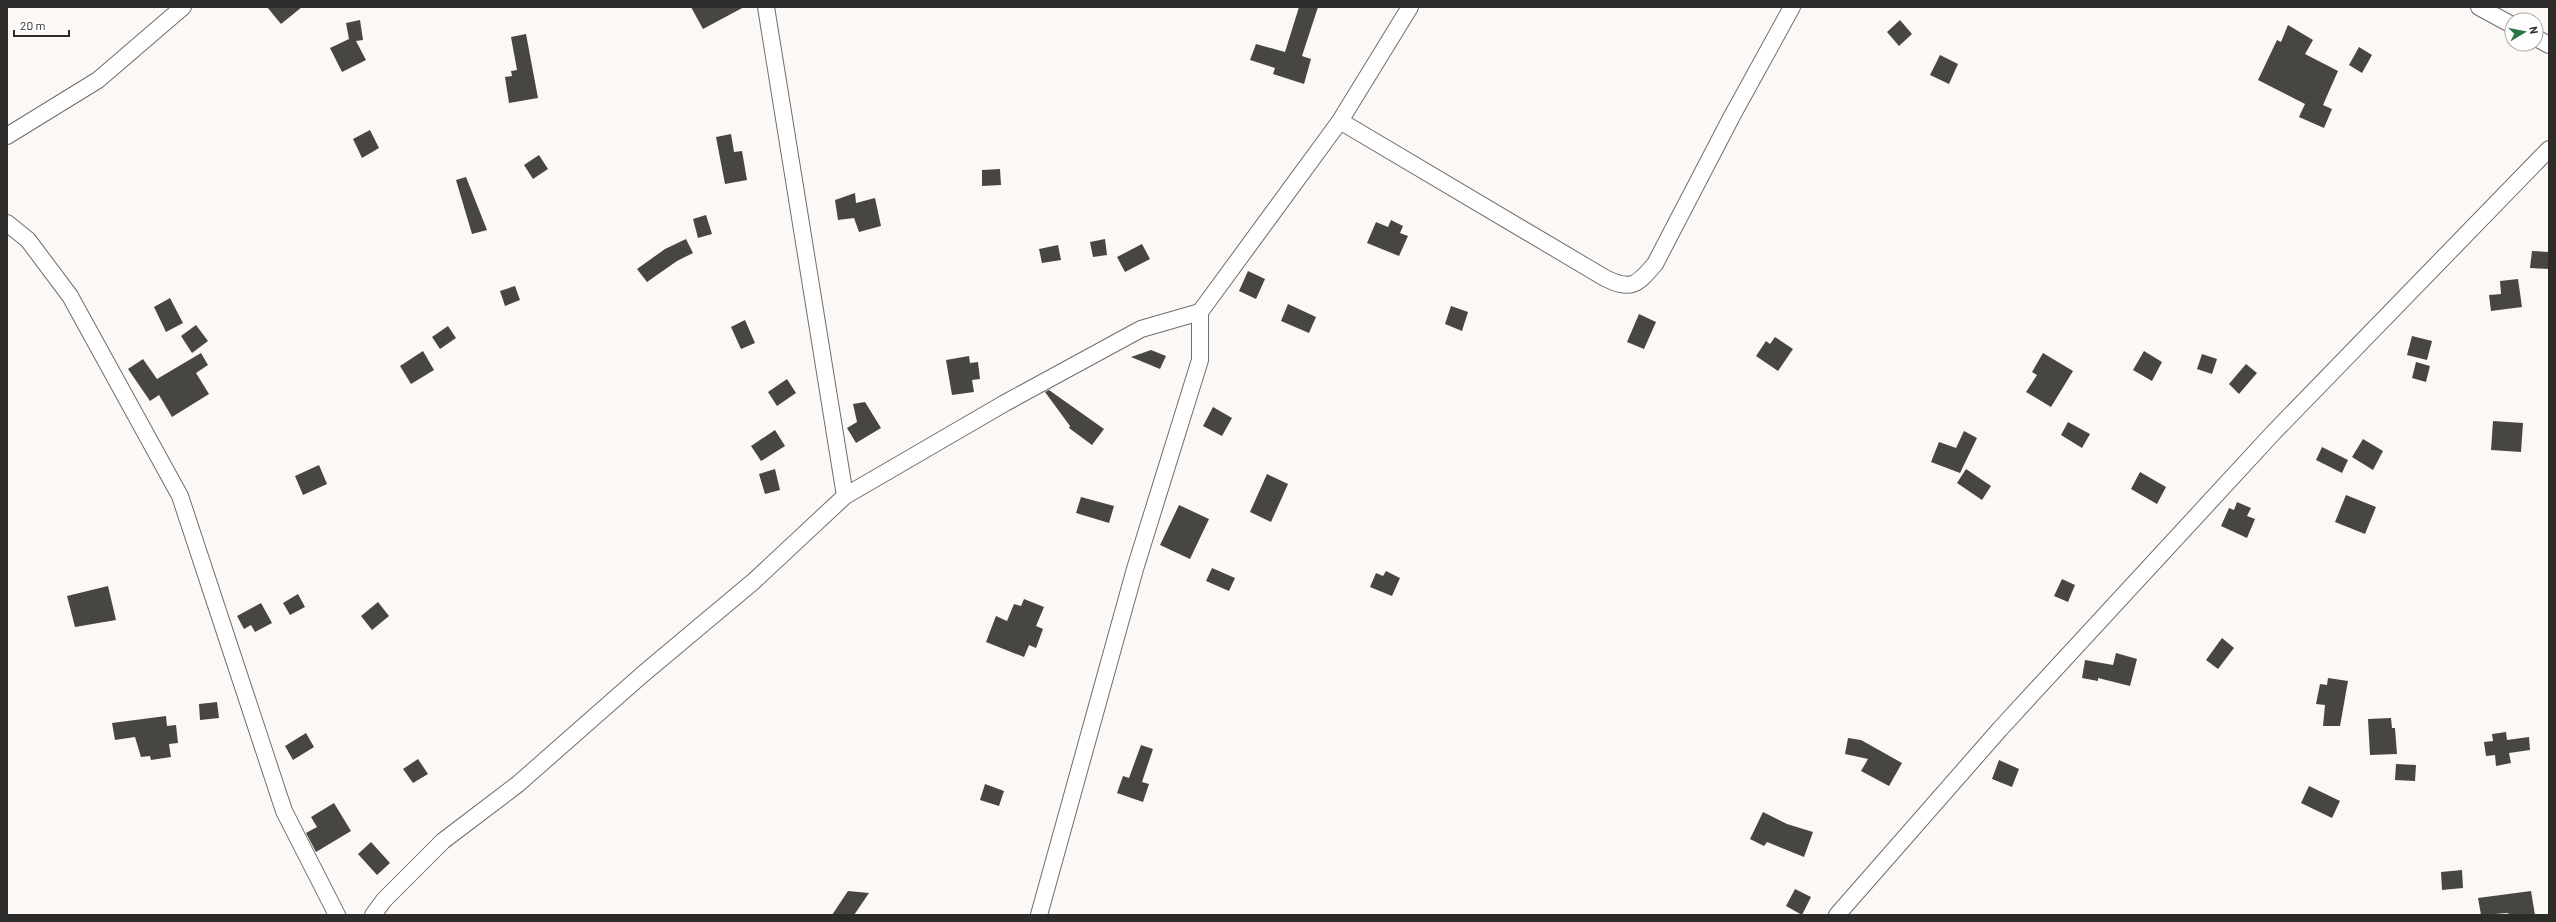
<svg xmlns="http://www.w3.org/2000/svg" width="2556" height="922" font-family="Barlow,sans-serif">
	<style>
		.building { fill: #484643 }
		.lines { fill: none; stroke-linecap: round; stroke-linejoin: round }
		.minor-casing { stroke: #706d6c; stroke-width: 18 }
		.minor { stroke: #fff; stroke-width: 16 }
	</style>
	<rect width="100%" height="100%" fill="#fcf8f6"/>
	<g class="building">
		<path d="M267,7h35l-21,17z"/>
		<path d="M691,7h53l-41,22z"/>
		<path d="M1299,7h19l-16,49 9,3 -7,25 -31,-10 2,-6 -25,-8 6,-16 29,8z"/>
		<path d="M360,20l3,20 -7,1 10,19 -24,12 -12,-24 19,-9 -3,-16z"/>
		<path d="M1900,20l12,14 -13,12 -12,-14z"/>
		<path d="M2288,25l25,15 -8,14 33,17 -15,34 9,4 -8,19 -25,-11 6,-13 -47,-24 19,-40 4,2z"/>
		<path d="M526,34l12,64 -29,5 -4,-26 7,-1 -1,-5 6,-1 -6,-33z"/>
		<path d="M2359,47l13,8 -10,18 -13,-8z"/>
		<path d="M1940,55l18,9 -9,20 -19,-9z"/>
		<path d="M370,130l9,18 -17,10 -9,-19z"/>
		<path d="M731,134l3,18 8,-1 5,29 -22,4 -9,-47z"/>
		<path d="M539,155l9,14 -15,10 -9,-14z"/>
		<path d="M1000,169l1,16 -19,1v-16z"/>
		<path d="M466,177l21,53 -15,4 -16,-54z"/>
		<path d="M855,193l1,10 19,-5 6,28 -22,6 -5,-14 -16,2 -3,-20z"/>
		<path d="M706,215l6,19 -14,4 -5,-19z"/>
		<path d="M1391,220l12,6 -3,7 8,3 -9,20 -32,-13 9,-21 12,5z"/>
		<path d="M686,239l7,14 -16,8 -30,21 -10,-13 28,-20z"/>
		<path d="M1105,239l2,16 -14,2 -3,-15z"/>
		<path d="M1142,244l8,15 -25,13 -8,-15z"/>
		<path d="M1058,245l3,15 -19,3 -3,-14z"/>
		<path d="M2532,251l17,1v17l-19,-1z"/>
		<path d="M1248,271l17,8 -9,20 -17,-8z"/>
		<path d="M2518,279l4,28 -31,4 -2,-16 12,-1 -1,-13z"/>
		<path d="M515,286l5,14 -15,6 -5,-15z"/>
		<path d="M170,298l13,25 -17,9 -12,-25z"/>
		<path d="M1288,304l28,13 -7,16 -28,-12z"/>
		<path d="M1451,306l17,6 -6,19 -17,-7z"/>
		<path d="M1639,314l17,8 -12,27 -17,-7z"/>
		<path d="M745,320l10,23 -14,6 -10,-22z"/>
		<path d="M196,325l12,16 -16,12 -11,-17z"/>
		<path d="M448,326l8,12 -16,11 -8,-12z"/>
		<path d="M2412,336l20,5 -5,19 -20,-5z"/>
		<path d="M1775,337l18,12 -15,22 -22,-15 10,-15 4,3z"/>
		<path d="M1151,350l15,6 -6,13 -29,-12z"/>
		<path d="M423,351l11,19 -23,14 -11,-18z"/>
		<path d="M2144,351l18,11 -10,19 -19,-11z"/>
		<path d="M201,353l7,12 -12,8 13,21 -37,23 -13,-22 -9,6 -22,-32 15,-10 14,20z"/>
		<path d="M2043,353l30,18 -22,36 -25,-15 11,-17 -5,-3z"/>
		<path d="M2202,354l15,5 -5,15 -15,-5z"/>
		<path d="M969,356l1,7 8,-1 2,17 -8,1 2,12 -22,3 -6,-35z"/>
		<path d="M2416,362l14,4 -4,16 -14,-4z"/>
		<path d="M2246,364l11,9 -18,21 -10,-10z"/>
		<path d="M787,379l9,14 -19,13 -9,-14z"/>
		<path d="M1049,390l55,39 -12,16 -23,-17 1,-2 -25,-34z"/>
		<path d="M865,402l16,26 -25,15 -9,-15 10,-6 -4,-18z"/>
		<path d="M1213,407l19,11 -10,18 -19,-10z"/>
		<path d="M2493,421l30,2 -2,29 -30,-2z"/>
		<path d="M2068,422l22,12 -8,14 -21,-13z"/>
		<path d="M775,430l10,16 -24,15 -10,-15z"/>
		<path d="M1964,431l13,7 -17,35 -29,-11 8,-20 17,6z"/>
		<path d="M2363,439l20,12 -10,19 -21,-13z"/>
		<path d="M2322,447l26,13 -6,13 -26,-13z"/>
		<path d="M319,465l8,19 -24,11 -8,-19z"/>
		<path d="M775,469l5,21 -15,4 -6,-20z"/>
		<path d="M1966,469l25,17 -9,14 -25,-17z"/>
		<path d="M2140,472l26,15 -9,17 -26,-15z"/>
		<path d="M1267,474l21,10 -17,38 -21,-10z"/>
		<path d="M2346,495l30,12 -11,27 -30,-12z"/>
		<path d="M1081,497l33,9 -5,17 -33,-10z"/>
		<path d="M2237,502l14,6 -4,8 8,3 -8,19 -26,-12 8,-18 5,2z"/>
		<path d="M1179,505l30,14 -19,40 -30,-14z"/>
		<path d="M1212,568l23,10 -6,13 -23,-10z"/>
		<path d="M1386,571l14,7 -8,18 -22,-9 6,-14 7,3z"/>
		<path d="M2062,579l13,6 -7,17 -14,-6z"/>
		<path d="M108,586l8,34 -41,7 -8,-31z"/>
		<path d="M298,594l7,13 -15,8 -7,-12z"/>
		<path d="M1024,599l20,8 -8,19 7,3 -7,19 -7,-3 -5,12 -38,-15 10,-26 11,5 7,-17 7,2z"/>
		<path d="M378,602l11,14 -17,14 -11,-14z"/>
		<path d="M261,603l11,20 -17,9 -4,-7 -7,4 -7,-13z"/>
		<path d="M2222,638l12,10 -16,21 -12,-9z"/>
		<path d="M2116,653l21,6 -7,27 -32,-8v3l-16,-3 3,-18 28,5z"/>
		<path d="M2328,678l20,3 -8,45h-17l2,-21 -9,-1 4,-20 7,1z"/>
		<path d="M217,702l2,16 -19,2 -1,-16z"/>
		<path d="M166,716l1,10 9,-1 2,18 -9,1 2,13 -20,3 -1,-4 -9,1 -6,-20 -20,3 -3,-17z"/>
		<path d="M2391,718l1,10h3l2,26 -27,1 -2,-36z"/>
		<path d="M2506,732l1,8 22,-3 1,13 -21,3 2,10 -15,3 -1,-11 -9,1 -2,-14 9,-1 -1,-7z"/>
		<path d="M306,733l8,14 -21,13 -8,-14z"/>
		<path d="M1848,738l13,2 41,23 -13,23 -28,-15 7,-12 -23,-5z"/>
		<path d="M1141,745l12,4 -11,33 7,2 -6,18 -26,-9 6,-17 6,2z"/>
		<path d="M418,759l10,15 -15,9 -10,-14z"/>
		<path d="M1999,760l20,9 -7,18 -20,-8z"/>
		<path d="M2396,764l20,1 -1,16 -20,-1z"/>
		<path d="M985,784l19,7 -5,15 -19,-6z"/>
		<path d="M2309,786l31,15 -8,17 -31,-15z"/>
		<path d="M334,803l17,28 -35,21 -10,-19 11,-6 -6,-10z"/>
		<path d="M1763,812l24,12 26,8 -9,25 -37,-15 -3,4 -14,-7z"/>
		<path d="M371,842l19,21 -13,12 -19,-21z"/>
		<path d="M2462,870l1,18 -21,2 -1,-18z"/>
		<path d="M1795,889l16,8 -9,18 -16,-9z"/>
		<path d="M848,891l21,2 -15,22h-22z"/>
		<path d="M2531,891l4,24h-26l-1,-2 -27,2 -3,-17z"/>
	</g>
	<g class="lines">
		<defs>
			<g id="minor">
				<path d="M766,7l79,489"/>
				<path d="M2479,7l33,18"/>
				<path d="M2536,38l13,7"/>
				<path d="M1340,121l265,157c26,13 32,7 50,-14l77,-148 60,-109"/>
				<path d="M7,136l91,-56 85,-73"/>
				<path d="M7,223l21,17 42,56 110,200 104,315 53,104"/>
				<path d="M373,915l11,-15 59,-59 75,-57 125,-110 111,-93 91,-85 160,-93 136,-74 59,-17"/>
				<path d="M1039,915l96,-346 65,-209v-48l140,-191 70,-114"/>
				<path d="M1837,915l163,-186 274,-297 275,-283"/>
			</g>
		</defs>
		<use href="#minor" class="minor-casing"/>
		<use href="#minor" class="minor"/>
	</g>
	<rect width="2556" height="922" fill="none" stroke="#2d2c2b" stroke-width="16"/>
	<g transform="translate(2524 32) rotate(80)"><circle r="19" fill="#ffffff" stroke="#ababaa"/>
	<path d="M0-3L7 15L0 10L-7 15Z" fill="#2b7644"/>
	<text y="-6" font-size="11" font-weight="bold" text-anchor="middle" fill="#2d2c2b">N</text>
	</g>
	<path d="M14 30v6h55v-6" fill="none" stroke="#2d2c2b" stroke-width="2"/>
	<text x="20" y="30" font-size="12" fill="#2d2c2b" stroke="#ffffff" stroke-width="3" paint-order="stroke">20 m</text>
</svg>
